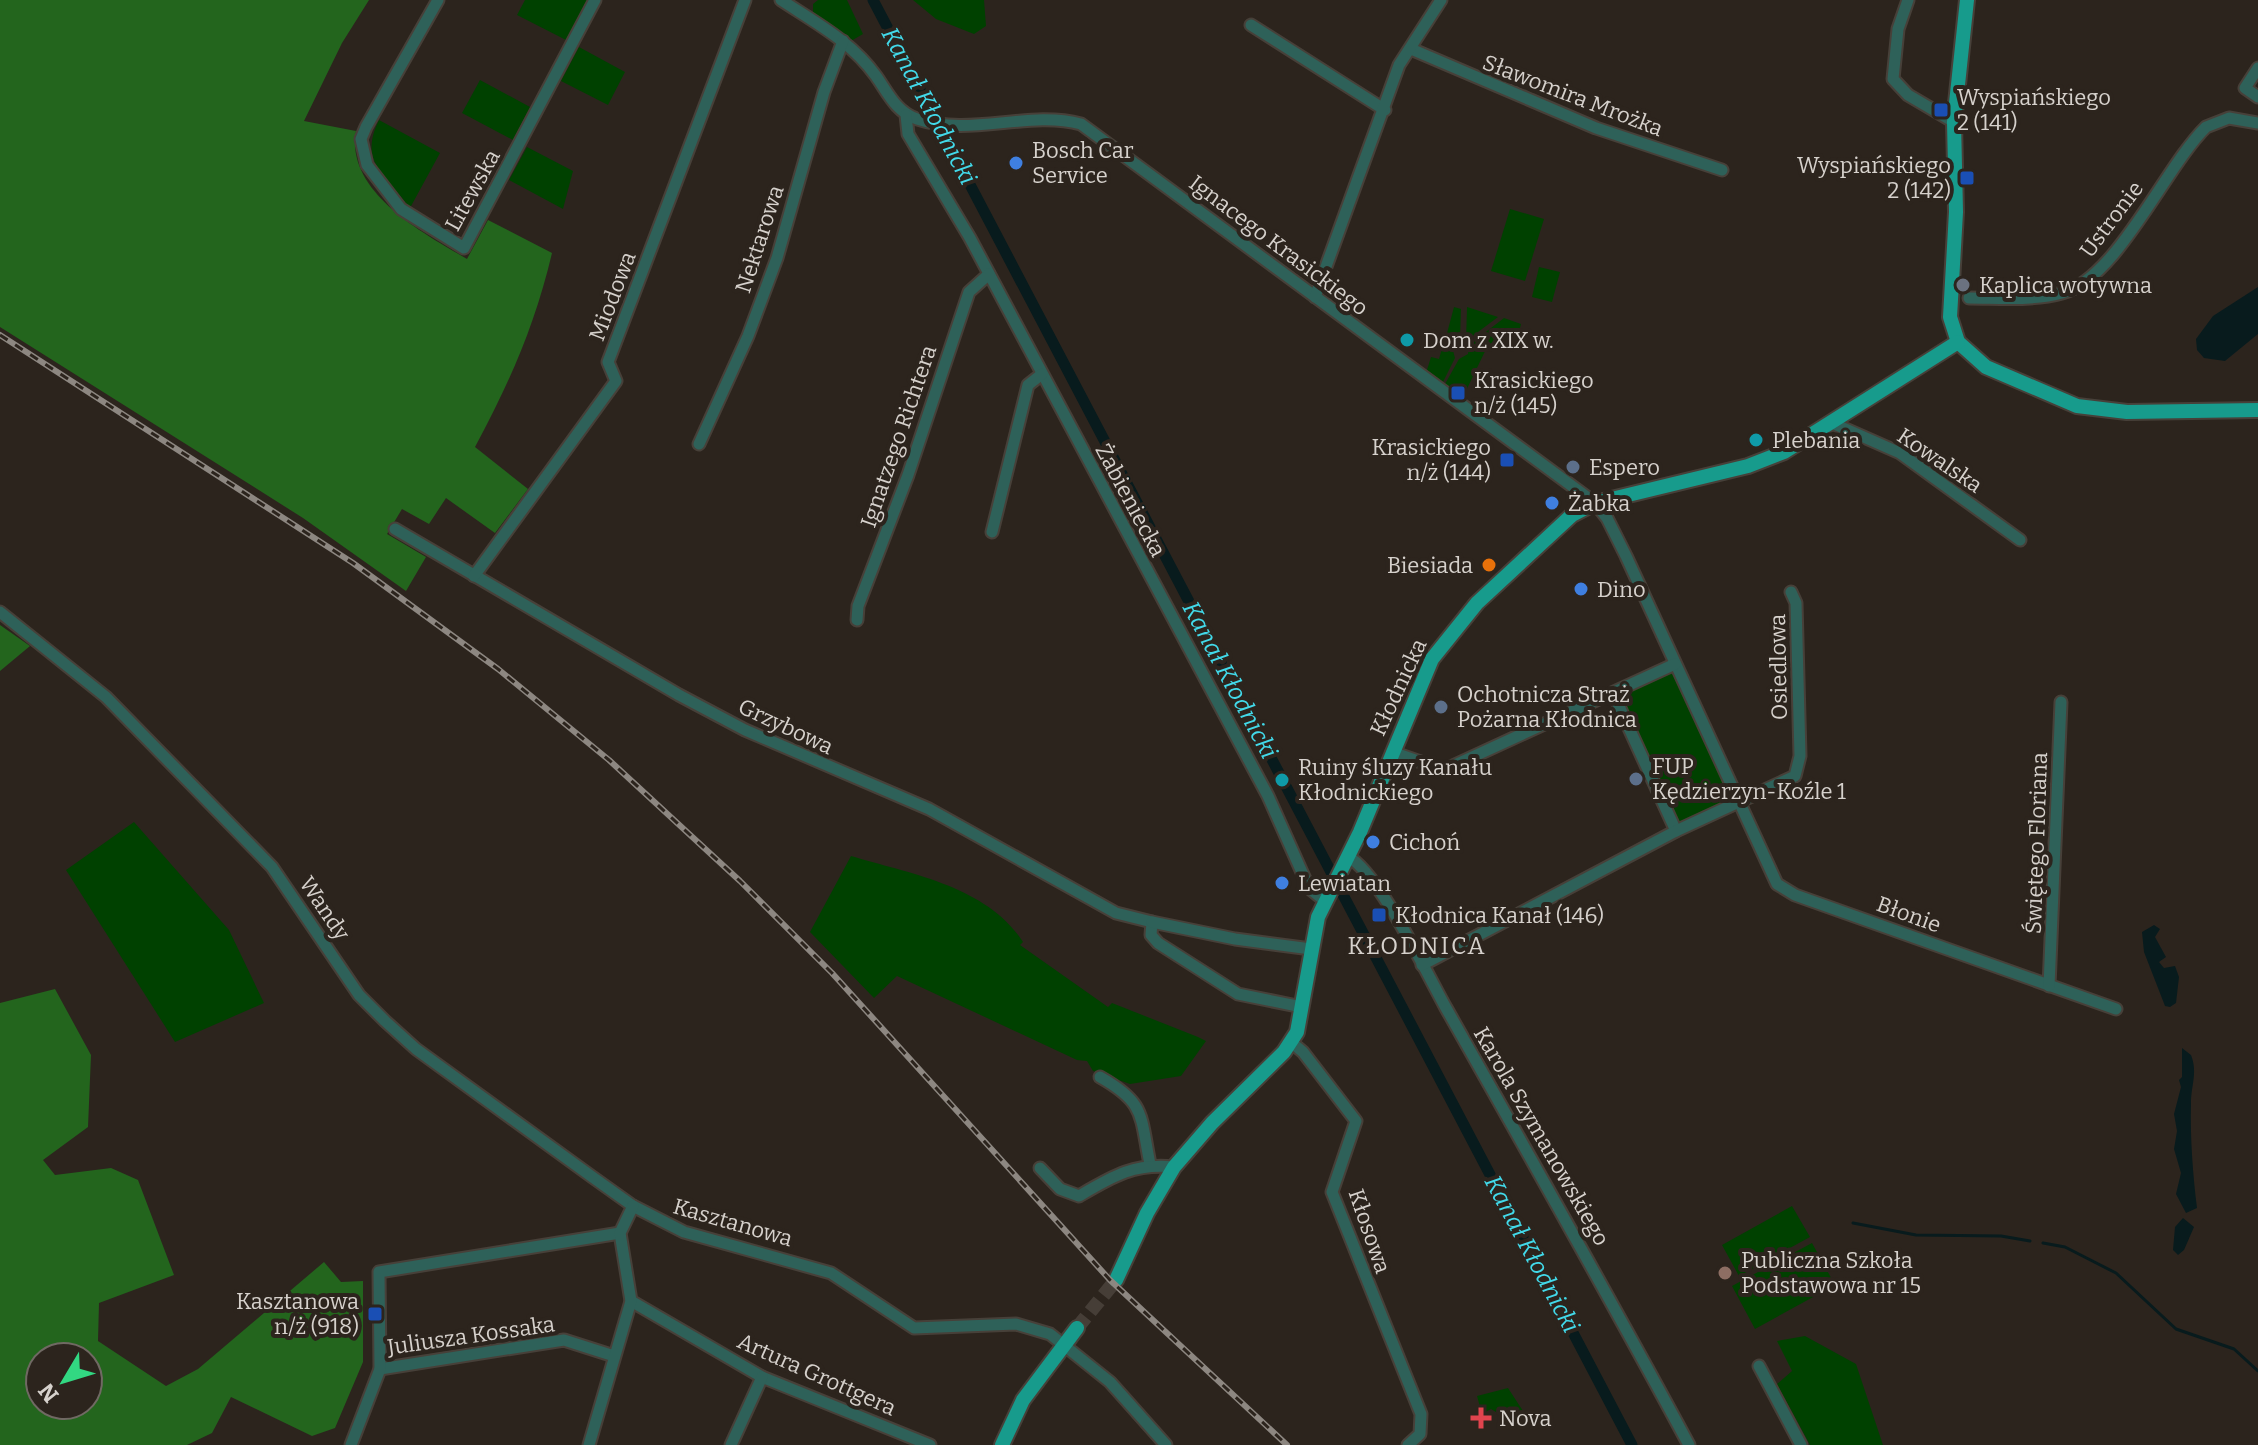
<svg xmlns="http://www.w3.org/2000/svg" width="2258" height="1445" font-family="Bitter,serif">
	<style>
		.green { fill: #004100 }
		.forest { fill: #23651d; fill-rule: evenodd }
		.water { fill: #081b1d }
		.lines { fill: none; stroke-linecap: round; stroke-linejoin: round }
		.stream { stroke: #081b1d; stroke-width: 3 }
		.canal { stroke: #081b1d; stroke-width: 11 }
		.major-tunnel { stroke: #463e37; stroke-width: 14; stroke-dasharray: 14 7; stroke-linecap: butt }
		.minor-casing { stroke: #474039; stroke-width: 15 }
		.major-casing { stroke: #474039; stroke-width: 18 }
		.minor { stroke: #2e6159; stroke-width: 11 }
		.major { stroke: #179b8c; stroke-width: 14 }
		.rail-casing { stroke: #8d8781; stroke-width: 6 }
		.rail { stroke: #2c241d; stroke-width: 3; stroke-dasharray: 9; stroke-linecap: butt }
		.transit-dot { fill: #1a4fb4; stroke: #2c241d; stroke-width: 3 }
		.shop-dot { fill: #3f7fe0; stroke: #2c241d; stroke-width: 3 }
		.worship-dot { fill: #6b7280; stroke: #2c241d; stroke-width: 3 }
		.culture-dot { fill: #0f9aa8; stroke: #2c241d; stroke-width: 3 }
		.service-dot { fill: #5c6f8a; stroke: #2c241d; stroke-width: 3 }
		.food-dot { fill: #e8710a; stroke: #2c241d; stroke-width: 3 }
		.education-dot { fill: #8d6e63; stroke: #2c241d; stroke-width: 3 }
		.health-dot { fill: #e0444e; stroke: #2c241d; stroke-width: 3 }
		.labels { text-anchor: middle; stroke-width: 8; stroke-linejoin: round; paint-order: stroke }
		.street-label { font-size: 22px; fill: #d6d1cc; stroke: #2c241d }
		.poi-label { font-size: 22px; fill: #d6d1cc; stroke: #2c241d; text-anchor: start }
		.water-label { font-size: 24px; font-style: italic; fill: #42d9e9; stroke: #2c241d }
		.neighbourhood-label { font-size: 24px; letter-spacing: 2px; fill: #d6d1cc; stroke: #2c241d }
	</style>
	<rect width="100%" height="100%" fill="#2c241d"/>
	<g class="green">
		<path d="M525,0h62l-21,40 -49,-25z"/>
		<path d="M818,0h29l16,34 -12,7 -38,-27v-10z"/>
		<path d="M913,0h71l2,26 -12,8 -38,-15z"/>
		<path d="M579,47l46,25 -17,33 -47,-24z"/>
		<path d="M480,80l50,27 -17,33 -51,-27z"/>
		<path d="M379,120l61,33 -30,55c-24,-33 -52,-46 -31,-88z"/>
		<path d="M527,147l46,24 -10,38 -54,-29z"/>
		<path d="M1510,209l34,10 -19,62 -34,-10z"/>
		<path d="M1539,267l21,5 -8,30 -20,-5z"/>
		<path d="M1454,307l7,2 -1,30 -9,4 4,15 -12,24 -16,-12 4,-13 8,2 4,-14 -7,-3 2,-7 8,2z"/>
		<path d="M1467,307l31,10 -32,24z"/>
		<path d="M1504,318l17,6 -7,28 -26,-7 -25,52 -18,-13 14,-25 9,-5 1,-9z"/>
		<path d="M1668,673l6,2 57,123 -54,25 -58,-127z"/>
		<path d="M134,822l95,108 35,73 -89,39 -109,-172z"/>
		<path d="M851,856c60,18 136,30 172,86l-3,3 88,62 4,-4 86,34 8,4 -25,35 -51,8 -37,-13 -6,-10 -10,-1 -180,-84 -23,22 -64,-66z"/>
		<path d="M1792,1206l18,31 -71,39 -17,-31z"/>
		<path d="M1812,1243l23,42 -80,44 -23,-43z"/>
		<path d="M1805,1336l51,28 27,81h-73l-33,-61 15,-13 -15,-30z"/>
		<path d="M1508,1388l15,23 -3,8 -8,-5 -3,6 -18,-11 -9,5 -5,-18z"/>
	</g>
	<g class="forest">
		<path d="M0,0h369l-27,43 -38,78 52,10c-11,61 67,102 111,128l21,-39 64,33c-17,72 -42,129 -77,194l53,42 -33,44 -49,-35 -17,26 -27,-15 -15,25 39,23 -20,34 -103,-73 -303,-191z"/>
		<path d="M0,625l30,21 -30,25z"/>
		<path d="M55,989l36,66 -3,72 -45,33 12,15 56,-7 27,12 36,95 -75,28 -1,38 68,45 32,-17 126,-107 17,20 22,-1v81l-28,66 -23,8 -81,-39 -19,36 -25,12h-187v-442zM40,1357h48v48h-48z"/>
	</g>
	<g class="water">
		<path d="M2258,287v47l-33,27 -21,-3 -7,-8 -1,-11 17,-23z"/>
		<path d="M2154,925l6,4 -5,8 11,20 -7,5 5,6 11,-2 4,11 -3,26 -6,4 -5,-1 -21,-54 -2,-20z"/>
		<path d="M2182,1048l9,7c7,18 0,30 0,49 -1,33 2,72 6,104l-11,5 -10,-19 5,-21 -7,-24 3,-18 -3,-17 7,-27 -2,-7 3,-3z"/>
		<path d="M2183,1218l11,9 -10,23 -6,5 -5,-5 2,-23z"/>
	</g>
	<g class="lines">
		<g class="stream">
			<path d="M1853,1223l63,12 85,1 29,5"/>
			<path d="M2043,1243l22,4 51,26 60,56 58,20 24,22"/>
		</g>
		<path class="canal" d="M873,0l759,1445"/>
		<path class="major-tunnel" d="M1077,1328l39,-48"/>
		<defs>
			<g id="minor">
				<path d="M438,0l-72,127 -5,12 6,26 34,44 63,39 131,-248"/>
				<path d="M781,0c35,23 71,42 95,76 12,17 20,36 41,43 54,18 111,-9 164,5l514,379 12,15 19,38 151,328 18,11 321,114"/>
				<path d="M1908,0l-10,29 -5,50 15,16 46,27"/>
				<path d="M1251,25l134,85"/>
				<path d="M1411,49l185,79 126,42"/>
				<path d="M2258,68l-13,20 13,9"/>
				<path d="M906,115l2,19 62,104 298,558 41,92 16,13"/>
				<path d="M1315,297l84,-232 42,-65"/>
				<path d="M1969,298c30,0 64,3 93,-5 55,-14 103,-126 144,-166l23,-9 29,5"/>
				<path d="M1832,423l68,30 120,87"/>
				<path d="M699,444l49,-108 29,-78 47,-166 19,-51"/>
				<path d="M395,529l284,166 66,35 184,79 187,104 36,9 -1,13 7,8 80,51 64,13"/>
				<path d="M992,532l36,-147 14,-11"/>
				<path d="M474,576l142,-195 -8,-19 137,-362"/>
				<path d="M0,612l106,85 166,170 87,128 26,26 31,28 175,127 42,30 51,26 147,41 83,55 102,-4 34,10 60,48 56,63"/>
				<path d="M857,620l1,-14 50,-131 61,-183 20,-18"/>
				<path d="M1613,693l63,138"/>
				<path d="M1392,752l52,18 231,-106"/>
				<path d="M1347,856c31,15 80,118 99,152 82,145 164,290 243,437"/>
				<path d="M1152,922l83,17 76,10"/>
				<path d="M1422,965l254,-134 119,-55 5,-20 -4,-153 -5,-11"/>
				<path d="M2049,986l12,-284"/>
				<path d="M1291,1042l12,10 53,69 -24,71 89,222 -1,20 -12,11"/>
				<path d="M1100,1077c46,26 40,38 50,87"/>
				<path d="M1040,1168l20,21 19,7c34,-20 55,-33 95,-29"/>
				<path d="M631,1301l131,76 168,68"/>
				<path d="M1759,1366l42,79"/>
				<path d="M380,1369l184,-29 50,16"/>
				<path d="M351,1445l29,-76 -1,-97 241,-39"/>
				<path d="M589,1445l42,-144 -11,-68 13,-27"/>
				<path d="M731,1445l31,-68"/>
			</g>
			<g id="major">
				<path d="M1967,0l-13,122 2,90 -6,105 8,25 28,25 91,39 50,6 131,-2"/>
				<path d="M1116,1280l31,-67 27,-46 38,-44 72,-71 13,-20 21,-115 42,-85 72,-173 45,-56 95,-88 23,-12 153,-37 36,-14 174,-110"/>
				<path d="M1002,1445l21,-45 54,-72"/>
			</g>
		</defs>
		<use href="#minor" class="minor-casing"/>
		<use href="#major" class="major-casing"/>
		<use href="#minor" class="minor"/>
		<use href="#major" class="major"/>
		<defs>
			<path id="rail" d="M0,335l353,228 145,106 111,91 131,121 92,92 278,307 177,165"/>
		</defs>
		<use href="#rail" class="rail-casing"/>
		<use href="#rail" class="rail"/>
	</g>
	<g class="transit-dot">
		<rect x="1933" y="102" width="16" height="16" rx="4"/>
		<rect x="1959" y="170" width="16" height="16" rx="4"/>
		<rect x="1450" y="385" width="16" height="16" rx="4"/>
		<rect x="1499" y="452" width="16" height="16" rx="4"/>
		<rect x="1371" y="907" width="16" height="16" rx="4"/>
		<rect x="367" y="1306" width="16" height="16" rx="4"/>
	</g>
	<g class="shop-dot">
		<circle cx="1016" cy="163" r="8"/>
		<circle cx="1552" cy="503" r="8"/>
		<circle cx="1581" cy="589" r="8"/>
		<circle cx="1373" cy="842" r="8"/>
		<circle cx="1282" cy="883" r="8"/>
	</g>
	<circle class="worship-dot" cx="1963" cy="285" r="8"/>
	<g class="culture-dot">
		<circle cx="1407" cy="340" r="8"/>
		<circle cx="1756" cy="440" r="8"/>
		<circle cx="1282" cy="780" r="8"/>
	</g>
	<g class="service-dot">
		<circle cx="1573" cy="467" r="8"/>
		<circle cx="1441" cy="707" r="8"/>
		<circle cx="1636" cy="779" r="8"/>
	</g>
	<circle class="food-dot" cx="1489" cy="565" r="8"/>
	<circle class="education-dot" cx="1725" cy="1273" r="8"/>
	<path class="health-dot" d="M1477 1406h8v8h8v8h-8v8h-8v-8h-8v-8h8z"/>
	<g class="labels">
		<g class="street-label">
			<text transform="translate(1573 95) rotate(21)" y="8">Sławomira Mrożka</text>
			<text transform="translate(472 190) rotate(-61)" y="8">Litewska</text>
			<text transform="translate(2111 219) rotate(-53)" y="8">Ustronie</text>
			<text transform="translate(759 239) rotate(-72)" y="8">Nektarowa</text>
			<text transform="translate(1279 245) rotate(37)" y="8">Ignacego Krasickiego</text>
			<text transform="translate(612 296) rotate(-69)" y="8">Miodowa</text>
			<text transform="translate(898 436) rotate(-71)" y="8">Ignatzego Richtera</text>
			<text transform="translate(1940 460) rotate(34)" y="8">Kowalska</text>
			<text transform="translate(1131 500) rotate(62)" y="8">Żabieniecka</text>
			<text transform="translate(1778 667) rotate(-91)" y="8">Osiedlowa</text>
			<text transform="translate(1398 687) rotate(-65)" y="8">Kłodnicka</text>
			<text transform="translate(786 726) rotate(25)" y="8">Grzybowa</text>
			<text transform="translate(2036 843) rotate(-88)" y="8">Świętego Floriana</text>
			<text transform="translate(325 908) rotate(56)" y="8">Wandy</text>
			<text transform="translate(1909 914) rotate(20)" y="8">Błonie</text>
			<text transform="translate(1542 1136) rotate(60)" y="8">Karola Szymanowskiego</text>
			<text transform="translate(733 1222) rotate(16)" y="8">Kasztanowa</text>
			<text transform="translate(1370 1231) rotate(71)" y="8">Kłosowa</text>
			<text transform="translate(471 1335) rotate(-8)" y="8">Juliusza Kossaka</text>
			<text transform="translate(817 1374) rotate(24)" y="8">Artura Grottgera</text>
		</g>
		<g class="poi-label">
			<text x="1957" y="105">Wyspiańskiego<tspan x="1957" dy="25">2 (141)</tspan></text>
			<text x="1032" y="158">Bosch Car<tspan x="1032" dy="25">Service</tspan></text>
			<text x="1951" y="173" text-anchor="end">Wyspiańskiego<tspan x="1951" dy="25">2 (142)</tspan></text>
			<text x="1979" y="293">Kaplica wotywna</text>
			<text x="1423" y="348">Dom z XIX w.</text>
			<text x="1474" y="388">Krasickiego<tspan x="1474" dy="25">n/ż (145)</tspan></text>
			<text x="1772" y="448">Plebania</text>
			<text x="1491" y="455" text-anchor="end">Krasickiego<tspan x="1491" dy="25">n/ż (144)</tspan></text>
			<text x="1589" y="475">Espero</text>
			<text x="1568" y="511">Żabka</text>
			<text x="1473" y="573" text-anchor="end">Biesiada</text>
			<text x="1597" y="597">Dino</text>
			<text x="1457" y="702">Ochotnicza Straż<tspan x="1457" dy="25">Pożarna Kłodnica</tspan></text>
			<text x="1652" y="774">FUP<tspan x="1652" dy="25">Kędzierzyn-Koźle 1</tspan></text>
			<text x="1298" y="775">Ruiny śluzy Kanału<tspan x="1298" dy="25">Kłodnickiego</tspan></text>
			<text x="1389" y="850">Cichoń</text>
			<text x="1298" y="891">Lewiatan</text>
			<text x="1395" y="923">Kłodnica Kanał (146)</text>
			<text x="1741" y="1268">Publiczna Szkoła<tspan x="1741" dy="25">Podstawowa nr 15</tspan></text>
			<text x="359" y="1309" text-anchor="end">Kasztanowa<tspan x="359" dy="25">n/ż (918)</tspan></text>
			<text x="1499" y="1426">Nova</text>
		</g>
		<g class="water-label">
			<text transform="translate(929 106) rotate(62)" y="8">Kanał Kłodnicki</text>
			<text transform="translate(1230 680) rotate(62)" y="8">Kanał Kłodnicki</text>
			<text transform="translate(1532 1254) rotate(62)" y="8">Kanał Kłodnicki</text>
		</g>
		<g class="neighbourhood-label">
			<text x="1417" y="954">KŁODNICA</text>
		</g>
	</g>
	<g transform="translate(64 1381) rotate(232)"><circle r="38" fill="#2c241d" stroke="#706963" stroke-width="2"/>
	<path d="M0-6L14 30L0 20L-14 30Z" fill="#32d882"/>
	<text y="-12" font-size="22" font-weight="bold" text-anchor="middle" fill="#d6d1cc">N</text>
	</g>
</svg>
